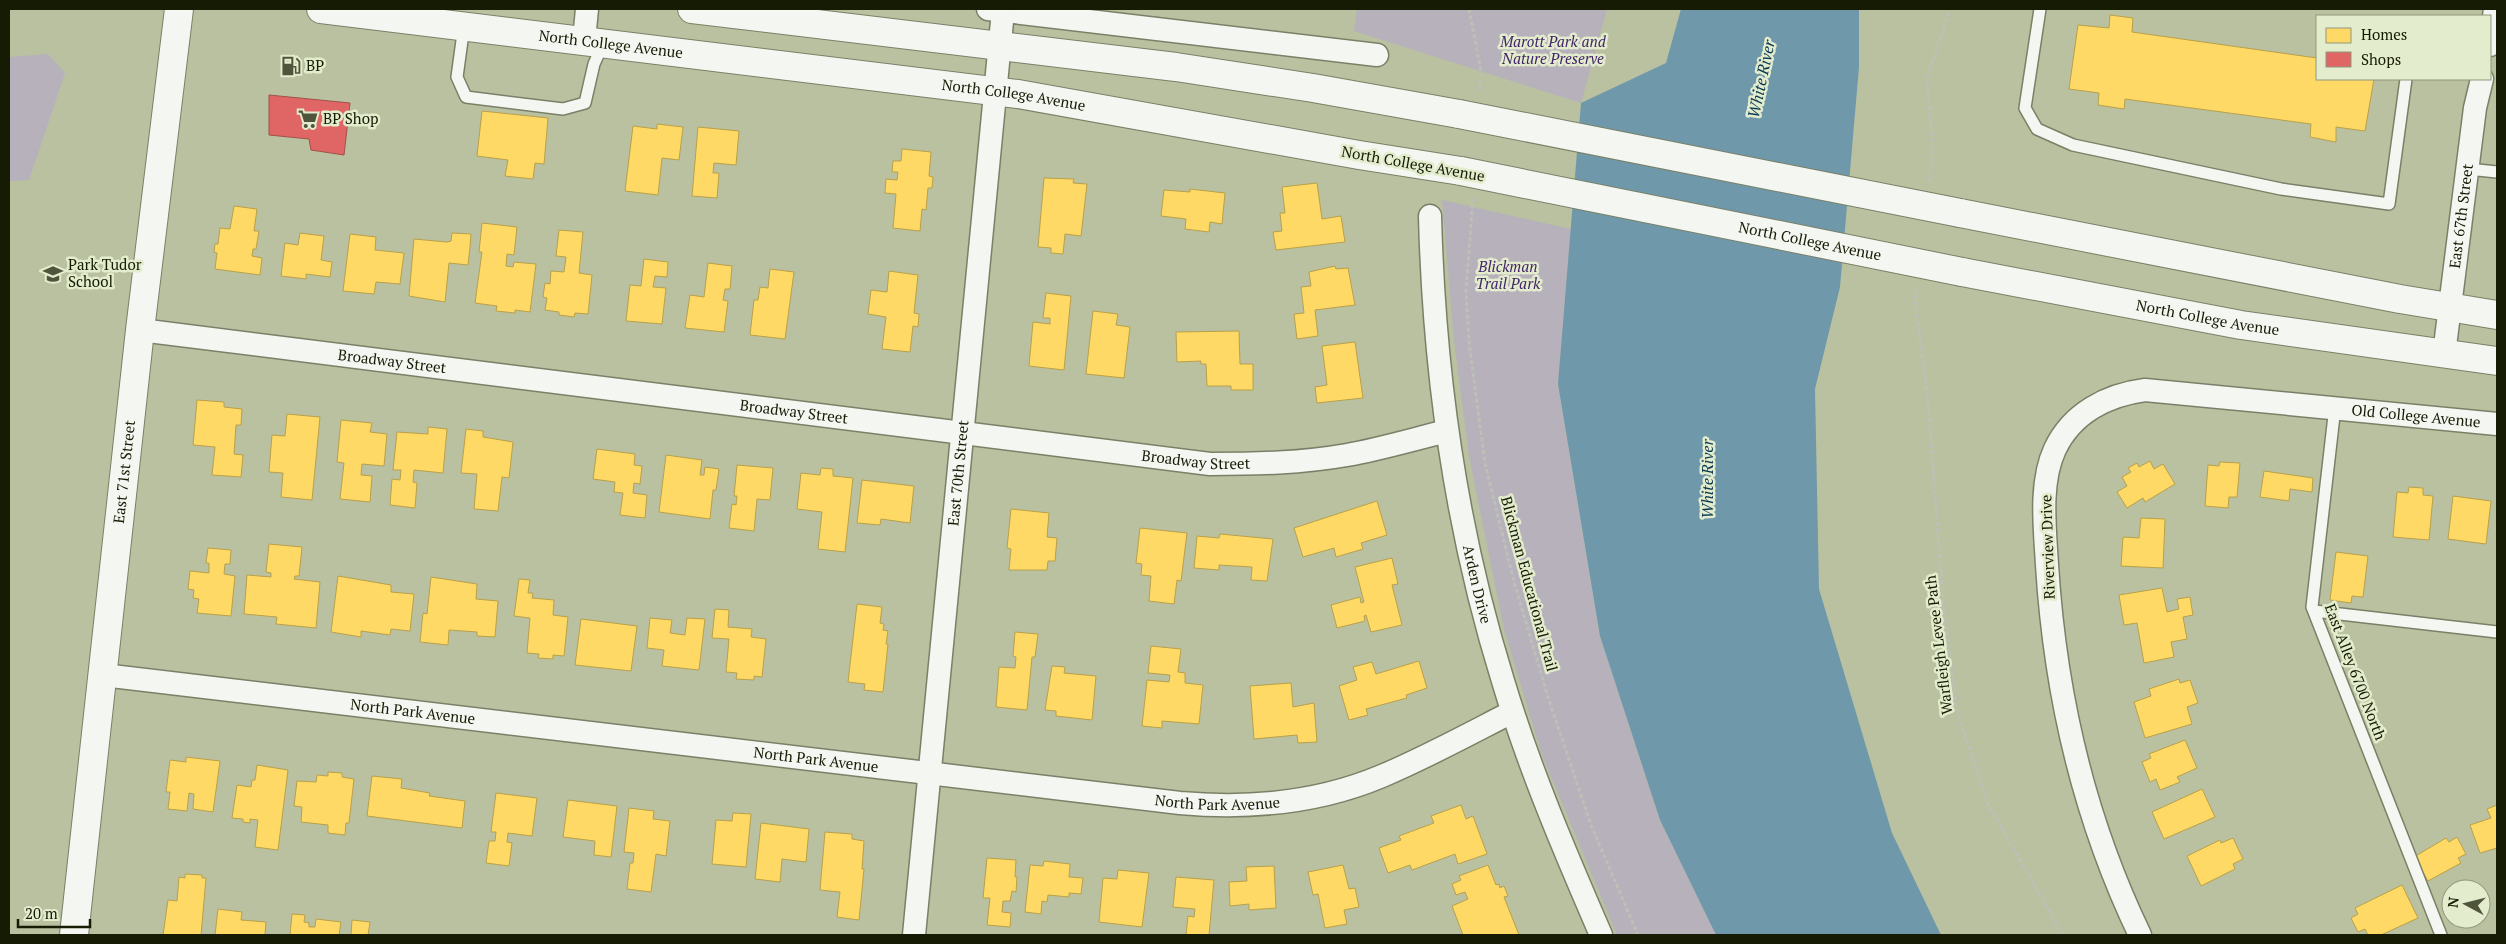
<svg xmlns="http://www.w3.org/2000/svg" width="2506" height="944" font-family="'PT Serif',serif">
	<style>
		.green { fill: #b6b1bb }
		.water { fill: #6f98aa }
		.homes { fill: #ffd966; stroke: #b9a049 }
		.shops { fill: #e06666; stroke: #a35049 }
		.lines { fill: none; stroke-linecap: round; stroke-linejoin: round }
		.service-casing { stroke: #7a8067; stroke-width: 14 }
		.minor-casing { stroke: #7a8067; stroke-width: 25 }
		.secondary-casing { stroke: #7a8067; stroke-width: 30 }
		.path { stroke: #bdc0b6; stroke-width: 3; stroke-dasharray: 4 2.5; stroke-linecap: butt }
		.service { stroke: #f4f6f1; stroke-width: 11 }
		.minor { stroke: #f4f6f1; stroke-width: 22 }
		.secondary { stroke: #f4f6f1; stroke-width: 28 }
		.secondary-bridge-casing { stroke: #7a8067; stroke-width: 30; stroke-linecap: butt }
		.secondary-bridge { stroke: #f4f6f1; stroke-width: 28 }
		.labels { text-anchor: middle; stroke-width: 5; stroke-linejoin: round; paint-order: stroke }
		.park-label { font-size: 15px; font-style: italic; fill: #422569; stroke: #e3eccd }
		.street-label { font-size: 15px; fill: #161b04; stroke: #e3eccd }
		.poi-label { font-size: 15px; fill: #161b04; stroke: #e3eccd; text-anchor: start }
		.water-label { font-size: 16px; font-style: italic; fill: #063752; stroke: #e3eccd }
	</style>
	<rect width="100%" height="100%" fill="#b9c1a0"/>
	<g class="green">
		<path d="M1357,9h250l-26,94 -227,-72z"/>
		<path d="M48,54l17,19 -36,107 -20,1v-124z"/>
		<path d="M1442,200l129,29 -13,155 42,252 60,184 56,115h-99l-75,-180 -38,-126 -35,-173 -15,-115z"/>
	</g>
	<path class="water" d="M1681,9h178v58l-19,220 -25,102 4,200 73,244 49,102h-225l-56,-115 -60,-184 -42,-252 23,-281 85,-40z"/>
	<g class="homes">
		<path d="M2110,15l23,3 -1,14 185,26v21h57l-9,52 -29,-4v15l-26,-5 1,-13 -186,-25 -1,10 -26,-4 1,-12 -30,-4 9,-64 31,3z"/>
		<path d="M482,111l66,7 -4,46 -9,-1 -2,16 -28,-3 3,-16 -31,-4z"/>
		<path d="M657,124l26,3 -4,33 -17,-2 -4,37 -33,-4 8,-65 24,3z"/>
		<path d="M698,127l41,4 -3,34 -22,-2 -1,10h6l-2,25 -25,-2z"/>
		<path d="M902,149l29,3 -2,24 4,1 -1,11h-4l-2,22 -4,-1 -2,22 -27,-3 3,-34 -11,-1 1,-14 11,1 1,-8h-6l1,-11h8z"/>
		<path d="M1044,178l30,1 -1,4 14,1 -6,52 -16,-2 -2,20 -12,-1v-5l-13,-1z"/>
		<path d="M1317,183l5,36 19,-3 4,26 -69,8 -3,-18 9,-1 -2,-18h5l-3,-26z"/>
		<path d="M1190,189l35,4 -3,31 -12,-2 -1,10 -24,-3 1,-10 -25,-3 3,-26 26,2z"/>
		<path d="M234,206l23,3 -3,22h5l-3,18h-3l-1,7 10,2 -2,17 -45,-6 2,-16 -3,-1 1,-8h3l2,-16 10,1z"/>
		<path d="M482,223l35,4 -3,28 -7,-1 -1,12 7,1 1,-5 22,2 -6,48 -15,-2v3l-19,-2 1,-5 -22,-3 7,-51h-3z"/>
		<path d="M559,230l24,2 -4,41 13,2 -4,39 -13,-1 -1,4 -15,-2v-3l-14,-2 2,-12 -4,-1 2,-14 5,1 1,-13 13,1 2,-15 -10,-1z"/>
		<path d="M300,233l24,3 -3,24 11,2 -2,15 -24,-3v5l-25,-3 4,-33 13,2z"/>
		<path d="M452,233l19,1 -1,13 -2,18 -19,-2 -4,39 -36,-6 5,-57 33,3 4,-1z"/>
		<path d="M350,234l26,3 -1,13 29,3 -4,31 -24,-2 -2,12 -31,-3z"/>
		<path d="M644,259l24,3 -1,15 -12,-1 -2,11 13,1 -4,36 -36,-3 4,-36 11,1z"/>
		<path d="M708,263l24,3 -2,23h-5l-2,11 5,1 -4,31 -39,-4 5,-33 14,2z"/>
		<path d="M1335,266l1,3 12,-1 7,37 -40,5 3,26 -21,3 -3,-25 10,-1 -3,-26 10,-1 -2,-14z"/>
		<path d="M770,269l24,3 -9,67 -35,-4 4,-35h4l2,-13 8,1z"/>
		<path d="M889,271l29,4 -4,38 5,1 -1,13 -5,-1 -3,26 -28,-3 4,-32 -18,-3 3,-24 16,2z"/>
		<path d="M1046,293l25,3 -7,74 -35,-4 4,-44 17,2v-6h-7z"/>
		<path d="M1093,311l25,3 -2,11 14,2 -6,51 -38,-4z"/>
		<path d="M1239,331l1,33h13v26h-22v-4h-24l-1,-22h-5v-3l-24,1 -1,-30z"/>
		<path d="M1355,342l8,56 -46,5 -2,-16 12,-2 -5,-39z"/>
		<path d="M197,400l27,2v5l18,2 -1,16h-5l-2,29 9,1 -2,22 -29,-2 3,-28 -22,-2z"/>
		<path d="M287,414l33,3 -8,83 -31,-3 2,-24 -14,-1 3,-37 13,1z"/>
		<path d="M341,420l31,3 -2,9 17,2 -3,32 -22,-2 -1,11 11,1 -2,26 -30,-3 4,-36 -7,-1z"/>
		<path d="M428,427l19,2 -4,44 -29,-3 -1,12 4,1 -2,25 -25,-3 2,-26 8,1 1,-10h-8l4,-38 31,2z"/>
		<path d="M466,429l17,2v6l30,5 -4,36 -7,-1 -4,34 -24,-2 3,-35 -16,-1z"/>
		<path d="M597,449l38,5 -1,11 8,1 -2,18 -6,-1 -1,10 14,2 -2,23 -25,-3 3,-22 -9,-1 1,-10 -22,-3z"/>
		<path d="M666,455l36,5 -2,15h4l1,-8 14,2 -3,21h-3l-3,29 -51,-7z"/>
		<path d="M2150,461l4,8 9,-5 12,20 -30,18 -2,-4 -16,10 -10,-16 10,-6 -5,-9 9,-5 -3,-4 9,-5 2,4z"/>
		<path d="M2220,462l20,1 -3,34h-8l-1,11 -23,-2 3,-41 11,1z"/>
		<path d="M737,465l36,3 -3,32 -13,-1 -3,32 -25,-3 3,-24 4,1 1,-9h-3z"/>
		<path d="M821,468l12,1v7l20,2 -8,74 -27,-3 4,-37 -25,-3 4,-36 19,2z"/>
		<path d="M2264,471l49,7 -1,14 -22,-3 -1,12 -29,-4z"/>
		<path d="M862,480l52,6 -4,37 -29,-4 -1,6 -23,-2z"/>
		<path d="M2409,487l14,1v7l10,1 -4,44 -36,-3 4,-45 11,1z"/>
		<path d="M2453,496l38,5 -5,43 -38,-5z"/>
		<path d="M1377,501l10,34 -26,8 2,6 -27,8 -2,-9 -31,9 -9,-29z"/>
		<path d="M1011,509l38,4 -2,24 10,1 -2,23h-7l-1,9h-38l2,-21 -4,-1z"/>
		<path d="M2141,518l24,1 -2,49 -42,-2 2,-29 16,1z"/>
		<path d="M1140,528l47,5 -6,48 -4,-1 -3,24 -25,-3 2,-25 -10,-1 1,-11 -6,-1z"/>
		<path d="M1220,534l53,5 -6,42 -16,-1 1,-13 -33,-2v5l-25,-2 3,-32 22,2z"/>
		<path d="M269,544l33,3 -3,29h-4l-1,3 26,3 -4,46 -40,-4 1,-7 -33,-3 3,-39 24,2v-4l-5,-1z"/>
		<path d="M208,548l23,2 -1,14h-5l-1,10 11,2 -4,40 -34,-3 2,-14 -6,-1 1,-8 -6,-1 2,-18 19,2v-10h-3z"/>
		<path d="M2336,552l32,4 -5,41 -11,-1 -1,7 -21,-3z"/>
		<path d="M1392,558l6,26 -6,1 10,40 -31,7 -5,-17 -2,1 1,5 -28,7 -6,-23 29,-8 1,6 3,-1 -9,-35z"/>
		<path d="M338,576l53,9v7l23,2 -4,37 -19,-2 -1,6 -29,-4v6l-30,-5z"/>
		<path d="M431,577l46,7 -1,15 22,2 -3,36 -18,-1v-4l-28,-2 -1,15 -28,-3 3,-29 4,1z"/>
		<path d="M519,579l11,1 -2,13h5l-1,5 22,2 -1,15 15,2 -4,39 -11,-1v4l-15,-1 1,-4 -12,-1 3,-35 -16,-2z"/>
		<path d="M2162,588l5,24 12,-3 -2,-10 13,-2 3,18 -10,2 4,22 -16,3 3,15 -30,6 -7,-40 -13,2 -5,-30z"/>
		<path d="M857,604l25,3 -2,16 4,1 -1,6 5,1 -2,13h2l-5,48 -19,-2 1,-6 -17,-2z"/>
		<path d="M715,609l14,1 -1,17 24,2 -1,8 15,2 -4,38 -8,-1v4l-18,-1 1,-6 -11,-1 3,-33 -17,-1z"/>
		<path d="M650,618l22,2 -2,13 15,2 2,-17 18,1 -6,51 -37,-4 2,-16 -17,-2z"/>
		<path d="M581,619l56,7 -6,45 -56,-6z"/>
		<path d="M1015,632l23,2 -3,23h-3l-5,53 -31,-3 3,-40 16,1 1,-11 -3,-1z"/>
		<path d="M1151,646l30,3 -3,23 7,1v10l18,2 -4,39 -37,-3v7l-20,-2 5,-46 22,2 1,-7 -22,-2z"/>
		<path d="M1419,661l8,27 -21,7 1,3 -41,11 2,6 -19,5 -10,-34 18,-6 -4,-13 19,-5 4,12z"/>
		<path d="M1052,666l13,1 -1,6 32,3 -4,44 -36,-4v-5l-11,-1z"/>
		<path d="M2179,679l1,4 10,-3 8,23 -11,4 5,17 -47,14 -11,-36 17,-6 -2,-7z"/>
		<path d="M1291,683l2,24 21,-4 3,39 -19,1 -1,-8 -43,4 -4,-53z"/>
		<path d="M2185,740l12,28 -20,9 3,5 -20,8 -4,-11 -6,3 -8,-20 9,-4 -2,-4z"/>
		<path d="M186,757l34,4 -7,51 -20,-3 1,-15 -5,-1 -2,18 -19,-2 2,-17h-4l4,-32 16,2z"/>
		<path d="M257,765l31,5 -10,80 -23,-3 3,-27 -8,-1v4l-7,-1v-3l-11,-1 5,-33 14,2 1,-7h3z"/>
		<path d="M328,772l14,1v4l12,2 -5,44h-3l-1,12 -17,-2v-8l-27,-3 1,-15 -8,-1 3,-25 19,1 1,-7 11,1z"/>
		<path d="M372,776l30,3 -1,9 29,5 -1,3 36,5 -3,27 -95,-12z"/>
		<path d="M2202,789l13,28 -51,22 -12,-27z"/>
		<path d="M496,793l41,5 -5,38 -24,-3 -1,9 5,1 -3,23 -23,-3 3,-22h6l1,-9h-5z"/>
		<path d="M568,800l49,6 -6,51 -17,-2 1,-14 -32,-4z"/>
		<path d="M1461,805l5,14 7,-3 14,38 -29,10 -3,-10 -43,16 -2,-5 -22,8 -9,-25 22,-8 -2,-4 35,-13 -3,-7z"/>
		<path d="M2497,805v43l-17,5 -10,-28 21,-7 -4,-9z"/>
		<path d="M629,808l25,3 -1,8 17,2 -4,35 -10,-2 -5,38 -24,-3 3,-26h3l1,-10 -10,-1z"/>
		<path d="M733,813l18,1 -5,53 -34,-3 4,-44 16,1z"/>
		<path d="M761,823l48,6 -3,33 -24,-3 -2,23 -25,-3z"/>
		<path d="M825,832l27,2v5l12,2 -2,28h2l-5,51 -22,-3 3,-25 -20,-2z"/>
		<path d="M2457,837l9,17 -8,4 3,5 -33,18 -14,-24 32,-19 3,4z"/>
		<path d="M2233,838l10,21 -10,5 2,5 -34,17 -14,-30 33,-16 1,3z"/>
		<path d="M987,858l29,2 -1,17h2l-1,15 -4,-1 -2,10h-7l-1,11 9,1 -1,14 -23,-2 3,-27h-7z"/>
		<path d="M1044,861l26,3 -1,13 14,1 -2,16 -12,-1v4l-21,-2 -1,7 -5,-1 -1,13 -16,-2 5,-47 13,1z"/>
		<path d="M1343,865l6,24 6,-1 4,19 -15,3 3,14 -22,4 -7,-34 -5,1 -5,-23z"/>
		<path d="M1488,865l8,20 3,-1 1,4 4,-2 4,10 -4,1 15,38h-56l-11,-29 16,-7 -3,-7 -9,3 -4,-11 9,-4 -2,-4z"/>
		<path d="M1274,866l2,42 -27,2v-6l-19,2 -1,-24 18,-1 -1,-14z"/>
		<path d="M1118,870l31,3 -7,54 -43,-5 4,-44 14,1z"/>
		<path d="M185,874l17,1v3h4l-5,57h-38l5,-35 9,1 2,-24 6,1z"/>
		<path d="M1176,877l38,3 -5,55h-23l2,-19 6,1 1,-8 -22,-2z"/>
		<path d="M2402,885l16,33 -37,17h-13l-3,-6 -7,3 -7,-14 7,-4 -3,-6z"/>
		<path d="M218,909l24,3 -1,8 25,2 -1,13h-50z"/>
		<path d="M292,914l13,1 -1,7 5,1v4h6l1,-8 25,3 -2,13h-49z"/>
		<path d="M352,920l18,2 -2,13h-17z"/>
	</g>
	<path class="shops" d="M269,95l81,8 -6,52 -33,-5 -2,-11 -40,-4z"/>
	<g class="lines">
		<defs>
			<g id="service">
				<path d="M2040,9l-15,99 12,21 36,16 208,44 108,15 17,-125"/>
				<path d="M464,26l-7,51 9,20 97,12 22,-6 9,-39 9,-20"/>
				<path d="M2468,169l29,3"/>
				<path d="M2335,407l-23,200 129,328"/>
				<path d="M2314,611l183,21"/>
			</g>
			<g id="minor">
				<path d="M988,9l389,46"/>
				<path d="M584,40l3,-31"/>
				<path d="M2490,45l5,-36"/>
				<path id="s1" d="M1430,216c4,157 26,314 73,465 26,87 62,171 98,254"/>
				<path id="s2" d="M140,330l1070,134c46,0 92,-1 137,-9 34,-6 67,-16 100,-24"/>
				<path id="s3" d="M2444,354l31,-246 7,-29"/>
				<path id="s4" d="M103,675l1077,128c68,6 138,0 202,-27 45,-19 87,-42 130,-64"/>
				<path id="s5" d="M914,935l89,-924"/>
				<path id="s6" d="M2140,935c-56,-116 -85,-242 -93,-370 -2,-36 -8,-82 8,-116 17,-36 52,-54 90,-59l352,34"/>
			</g>
			<g id="secondary">
				<path id="s7" d="M321,9l697,85 341,61 102,16"/>
				<path d="M692,9l484,58 137,21 146,26"/>
				<path d="M1960,213l440,86 97,16"/>
				<path id="s8" d="M1962,272l279,53 256,36"/>
				<path id="s9" d="M74,935l66,-605 39,-321"/>
			</g>
		</defs>
		<use href="#service" class="service-casing"/>
		<use href="#minor" class="minor-casing"/>
		<use href="#secondary" class="secondary-casing"/>
		<g class="path">
			<path d="M1469,9l12,62 -2,21"/>
			<path d="M1929,181l4,-29 -6,-73 23,-70"/>
			<path d="M1473,198l-7,93 3,51 16,121 29,119 34,115 43,128 47,110"/>
			<path d="M1916,289l-1,9 13,102 15,201 14,110 31,93 75,131"/>
		</g>
		<use href="#service" class="service"/>
		<use href="#minor" class="minor"/>
		<use href="#secondary" class="secondary"/>
		<defs>
			<g id="secondary-bridge">
				<path d="M1459,114l501,99"/>
				<path id="s10" d="M1461,171l501,101"/>
			</g>
		</defs>
		<use href="#secondary-bridge" class="secondary-bridge-casing"/>
		<use href="#secondary-bridge" class="secondary-bridge"/>
	</g>
	<defs>
		<symbol id="fuel-bare" viewBox="-9 -9 18 18"><path d="M-5.5-6h7V0h2V4h1.3V-2.5L3-4.5l.8-.8L6-3V5H2.5V1h-1V6h-7ZM-4.2-4.7v3.2H.2V-4.7Z" fill="#4f553b" stroke="#e3eccd" stroke-width="2.5" paint-order="stroke"/></symbol>
		<symbol id="supermarket-bare" viewBox="-9 -9 18 18"><path d="M-6-5.5h2.5l.6 2H6L4.5 2H-2.5L-4.4-4H-6ZM-1.5 3.2a1.3 1.3 0 1 0 .1 0ZM3 3.2a1.3 1.3 0 1 0 .1 0Z" fill="#4f553b" stroke="#e3eccd" stroke-width="2.5" paint-order="stroke"/></symbol>
		<symbol id="school-bare" viewBox="-9 -9 18 18"><path d="M0-5L7-2L0 1L-7-2ZM-4 1L0 2.5L4 1V4Q0 6-4 4Z" fill="#4f553b" stroke="#e3eccd" stroke-width="2.5" paint-order="stroke"/></symbol>
	</defs>
	<g fill-rule="evenodd">
		<use href="#fuel-bare" x="277" y="52" width="28" height="28"/>
		<use href="#supermarket-bare" x="294" y="105" width="28" height="28"/>
		<use href="#school-bare" x="39" y="260" width="28" height="28"/>
	</g>
	<g class="labels">
		<g class="park-label">
			<text x="1553" y="47">Marott Park and<tspan x="1553" dy="17">Nature Preserve</tspan></text>
			<text x="1508" y="272">Blickman<tspan x="1508" dy="17">Trail Park</tspan></text>
		</g>
		<g class="street-label">
			<text dy="5" stroke="none"><textPath href="#s7" startOffset="292">North College Avenue</textPath></text>
			<text dy="5" stroke="none"><textPath href="#s7" startOffset="698">North College Avenue</textPath></text>
			<text transform="translate(1413 164) rotate(10)" y="5">North College Avenue</text>
			<text dy="5" stroke="none"><textPath href="#s3" startOffset="139">East 67th Street</textPath></text>
			<text dy="5" stroke="none"><textPath href="#s10" startOffset="356">North College Avenue</textPath></text>
			<text dy="5" stroke="none"><textPath href="#s8" startOffset="250">North College Avenue</textPath></text>
			<text dy="5" stroke="none"><textPath href="#s2" startOffset="254">Broadway Street</textPath></text>
			<text dy="5" stroke="none"><textPath href="#s2" startOffset="659">Broadway Street</textPath></text>
			<text dy="5" stroke="none"><textPath href="#s6" startOffset="886">Old College Avenue</textPath></text>
			<text dy="5" stroke="none"><textPath href="#s2" startOffset="1064">Broadway Street</textPath></text>
			<text dy="5" stroke="none"><textPath href="#s9" startOffset="466">East 71st Street</textPath></text>
			<text dy="5" stroke="none"><textPath href="#s5" startOffset="464">East 70th Street</textPath></text>
			<text transform="translate(2048 547) rotate(-92)" y="5">Riverview Drive</text>
			<text dy="5" stroke="none"><textPath href="#s1" startOffset="372">Arden Drive</textPath></text>
			<text transform="translate(1529 584) rotate(75)" y="5">Blickman Educational Trail</text>
			<text transform="translate(1939 645) rotate(-97)" y="5">Warfleigh Levee Path</text>
			<text transform="translate(2355 672) rotate(69)" y="5">East Alley 6700 North</text>
			<text dy="5" stroke="none"><textPath href="#s4" startOffset="312">North Park Avenue</textPath></text>
			<text dy="5" stroke="none"><textPath href="#s4" startOffset="718">North Park Avenue</textPath></text>
			<text dy="5" stroke="none"><textPath href="#s4" startOffset="1122">North Park Avenue</textPath></text>
		</g>
		<g class="poi-label">
			<text x="306" y="71">BP</text>
			<text x="323" y="124">BP Shop</text>
			<text x="68" y="270">Park Tudor<tspan x="68" dy="17">School</tspan></text>
		</g>
		<g class="water-label">
			<text transform="translate(1761 79) rotate(-78)" y="6">White River</text>
			<text transform="translate(1707 479) rotate(-90)" y="6">White River</text>
		</g>
	</g>
	<rect width="2506" height="944" fill="none" stroke="#161b04" stroke-width="20"/>
	<rect x="2316" y="15" width="175" height="65" fill="#e3eccd" stroke="#91987d"/>
	<rect x="2326" y="28" width="25" height="15" fill="#ffd966" stroke="#91987d"/>
	<text x="2361" y="40" font-size="15" fill="#161b04">Homes</text>
	<rect x="2326" y="52" width="25" height="15" fill="#e06666" stroke="#91987d"/>
	<text x="2361" y="65" font-size="15" fill="#161b04">Shops</text>
	<g transform="translate(2466 904) rotate(277)"><circle r="24" fill="#e3eccd" stroke="#91987d"/>
	<path d="M0-4L9 19L0 12L-9 19Z" fill="#4f553b"/>
	<text y="-8" font-size="14" font-weight="bold" text-anchor="middle" fill="#161b04">N</text>
	</g>
	<path d="M18 919v8h72v-8" fill="none" stroke="#161b04" stroke-width="2.5"/>
	<text x="25" y="919" font-size="15" fill="#161b04" stroke="#e3eccd" stroke-width="4" paint-order="stroke">20 m</text>
</svg>
